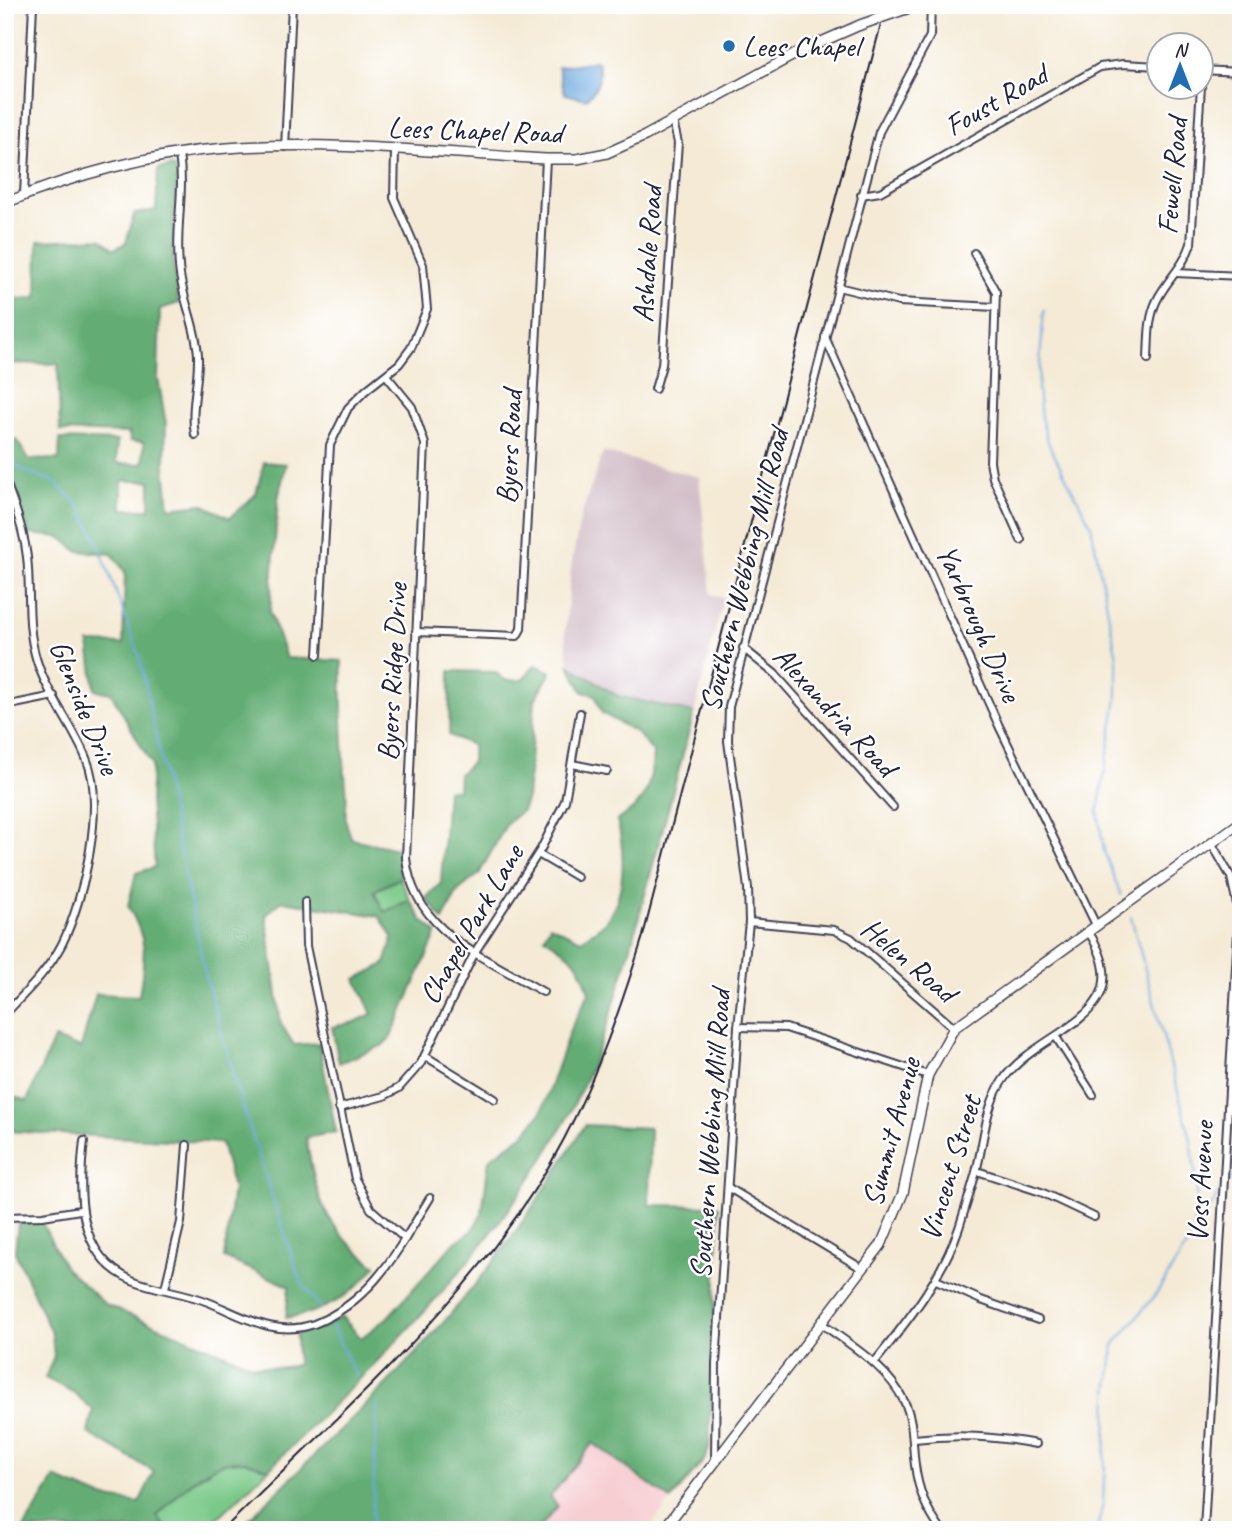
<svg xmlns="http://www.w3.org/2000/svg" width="1246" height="1535" font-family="Caveat,sans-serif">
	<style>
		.built { fill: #f7cfd3 }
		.industrial { fill: #d2bdc7 }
		.green { fill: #7ac989; stroke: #4e7662; stroke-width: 2 }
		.forest { fill: #63ad75; stroke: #426858; stroke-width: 2; fill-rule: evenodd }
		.water { fill: #6da9df; stroke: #48668d; stroke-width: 2 }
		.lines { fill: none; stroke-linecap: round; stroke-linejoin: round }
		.stream { stroke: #6da9df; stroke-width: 2 }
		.minor-casing { stroke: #424052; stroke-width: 10 }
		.secondary-casing { stroke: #424052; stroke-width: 12 }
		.minor { stroke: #fff; stroke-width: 6 }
		.secondary { stroke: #fff; stroke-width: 9 }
		.rail { stroke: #22223b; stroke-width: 2 }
		.secondary-bridge-casing { stroke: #424052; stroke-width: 12; stroke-linecap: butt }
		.secondary-bridge { stroke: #fff; stroke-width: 9 }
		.poi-dot { fill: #1f6fb2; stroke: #fff; stroke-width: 2.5 }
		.labels { text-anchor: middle; stroke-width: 5; stroke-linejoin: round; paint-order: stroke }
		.poi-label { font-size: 30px; fill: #22223b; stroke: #fff; text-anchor: start }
		.street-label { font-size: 30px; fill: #22223b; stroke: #fff }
	</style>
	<rect width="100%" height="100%" fill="#fff"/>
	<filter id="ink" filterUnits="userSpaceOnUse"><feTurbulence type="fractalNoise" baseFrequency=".0143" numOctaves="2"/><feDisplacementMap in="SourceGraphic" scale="14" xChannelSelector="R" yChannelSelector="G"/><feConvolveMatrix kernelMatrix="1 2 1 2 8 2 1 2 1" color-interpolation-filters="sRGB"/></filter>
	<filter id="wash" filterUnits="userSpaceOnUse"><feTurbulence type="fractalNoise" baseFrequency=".00686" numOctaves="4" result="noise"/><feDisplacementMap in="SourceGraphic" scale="28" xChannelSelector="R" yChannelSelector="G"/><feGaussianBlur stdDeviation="1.57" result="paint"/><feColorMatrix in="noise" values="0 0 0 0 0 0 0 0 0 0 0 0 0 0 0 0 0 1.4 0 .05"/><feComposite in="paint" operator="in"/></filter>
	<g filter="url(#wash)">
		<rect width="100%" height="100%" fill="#f4ead5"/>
		<path class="built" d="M593,1443l78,57 -23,30h-110l20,-24 -9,-9z"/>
		<path class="industrial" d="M603,452l96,25 12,117 13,4 -30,115 -76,-17 -49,-31 -4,-31 6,-67 10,-51z"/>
		<g class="green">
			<path d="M400,878l10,22 -26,13 -10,-22z"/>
			<path d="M243,1461l26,8 -64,61h-38l-10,-14 26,-27 37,-26z"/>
		</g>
		<g class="forest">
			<path d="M172,166c7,7 5,17 4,26 -3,38 -6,73 3,111l-19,6 -2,69 8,46 -1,41 4,43 33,-4 28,14 26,-24 8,-32 22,2 -8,35 -8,113 16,46 56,3c-1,43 0,83 4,125 3,26 -6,26 6,53l46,10 2,29 -26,13 10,21 26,-12 12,20 15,13 -46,104 -9,9 -43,17 -7,-36 23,-5 17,-8 -16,-35 29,-15 8,-27 -14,-21 -97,-15 -16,14 15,109 13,21 25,-2 17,89 -30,6c11,61 17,89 70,128 -23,30 -53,47 -90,52l3,-32 -65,-28 9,-70 -12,-45 -216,-12v-38l22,8 27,-62 27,9 15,-54 43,2c6,-40 10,-54 -11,-90l8,-33 19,-6 -5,-66 2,-36 -41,-72 -16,-3 -6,-47 34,1 2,-72 -13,-18 -34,-3 -18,-14 -31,-3 -13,-48 -11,-22v-25h11l13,21 30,-1 1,-20 57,2v22l26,1 1,-22 -14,-1 -1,-8 -69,-2 -2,-67 -53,-1v-72l4,8 28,-1 1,-57 63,-3 13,11 12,-6 8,-29 22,-4 2,-41zM122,481h28v28h-28z"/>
			<path d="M535,665l16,7 -16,28 -8,98 -5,13 -15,12 -28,51 -21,17 -15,29 -17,-22 15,-15 6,-93h11l1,-16 13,-12v-17l-23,-10 1,-64 45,1 10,8h17z"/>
			<path d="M569,665l49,31 76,17c-17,63 -34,126 -51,189 -21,79 -43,161 -85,232 -75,130 -184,230 -289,335 -8,-2 -18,-7 -26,-8 -35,-3 -64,32 -86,55l10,14h-144l32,-52 47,19 37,6 15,-31 -66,-39 5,-23 -20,-18 -28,-14 9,-22 -2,-21 -37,-83 3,-29h24l23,45 41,37 146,60 25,3 20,-3 -1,-31 25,-6 21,-11 19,21 27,-21 66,-74 18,-12 10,-18 7,-54 35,-25 17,-21 29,-83 19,-37c-8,-31 -17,-39 -45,-56l6,-12 31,15c7,-5 17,-10 23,-17 23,-26 21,-72 13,-103 29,-15 35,-37 36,-68l-16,-19 -35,-20 -7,-18 -12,-3z"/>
			<path d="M585,1125l65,3 -1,77 70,1 -10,243 -4,10 -34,41 -78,-57 -43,54 8,9 -20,24h-300c76,-76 158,-149 226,-232 46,-54 84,-113 121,-173z"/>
		</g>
		<path class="water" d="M595,61l3,2c3,16 1,24 -12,36l-21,-5 -7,-27z"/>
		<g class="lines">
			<g class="stream">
				<path d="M1044,310l-6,78 3,30 8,27 42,80 26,133v40l-19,114 6,39 17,44"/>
				<path d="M5,459l8,2 5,7 37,14 23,22 19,36 43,118 65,315 33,119 58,176 7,17 18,23"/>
				<path d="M1131,917l60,223 6,47 -3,42"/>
				<path d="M1226,1185l15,-20"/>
				<path d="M332,1326l24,50"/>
				<path d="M372,1530l5,-127"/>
				<path d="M1097,1530l6,-27 5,-111 6,-47 43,-52 63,-101"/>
			</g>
		</g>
	</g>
	<g filter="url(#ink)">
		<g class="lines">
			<defs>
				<g id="minor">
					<path d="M1200,70l41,2"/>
					<path d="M285,147l7,-142"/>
					<path d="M179,154c6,38 -4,75 0,112 2,31 17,58 19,89 1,28 -8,52 -3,80"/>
					<path d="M24,195l9,-190"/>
					<path d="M861,195l19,-3 220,-125 23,-3 35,2"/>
					<path d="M974,253l22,39 -6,170 3,16 28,62"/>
					<path d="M1176,273l65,3"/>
					<path d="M838,287l61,15 96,5"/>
					<path d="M825,337l174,389 97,199"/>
					<path d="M1148,359c1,-20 0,-41 9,-59 10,-20 27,-34 34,-56l11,-174"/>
					<path d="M386,375l26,32 13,37 -19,414c8,75 79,99 137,134"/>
					<path d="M655,389l7,-24 16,-222 -5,-22"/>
					<path d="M5,480c10,25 19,50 22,77 4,34 -1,67 9,101 10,35 36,66 50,100 20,45 -2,142 -24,186 -14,27 -36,48 -57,70"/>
					<path d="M416,632l101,4 4,-7 25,-470"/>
					<path d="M743,648l32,26 118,133"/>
					<path d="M318,655l12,-210 18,-37 18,-18 33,-26 12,-16 16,-39 -4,-44 -29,-67 1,-47"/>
					<path d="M5,706l49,-10"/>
					<path d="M572,764l35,7"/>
					<path d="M538,854l39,23"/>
					<path d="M305,902l1,44 49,233 16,30 34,30"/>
					<path d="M749,922l85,8 17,8 103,90"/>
					<path d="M738,1027l48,1 142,47"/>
					<path d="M1056,1037l37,58"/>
					<path d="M425,1056l70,43"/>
					<path d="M339,1108l45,-12 15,-8 22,-25 54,-111 66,-103 24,-48 15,-88"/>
					<path d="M84,1141c-6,51 -8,115 48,139 24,10 52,12 76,22 35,14 67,36 106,22 59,-23 85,-76 116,-126"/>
					<path d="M977,1171l64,21 53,25"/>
					<path d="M729,1188l134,81"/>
					<path d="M5,1217l38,-1 37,-6"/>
					<path d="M936,1280l45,20 57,20"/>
					<path d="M165,1288l16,-66 6,-77"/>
					<path d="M821,1323c30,23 66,43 83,78 10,20 8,42 11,64 3,25 11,44 26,65"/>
					<path d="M874,1363c34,-43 67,-83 85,-135 6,-19 12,-38 17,-56 8,-30 9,-66 27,-92 36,-53 142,-62 85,-149"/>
					<path d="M914,1439c43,-5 79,-3 122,5"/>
					<path d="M715,1459l1,-95 22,-337 11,-105 -1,-34 -20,-147 1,-34 150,-575 51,-96 1,-31"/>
					<path d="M1204,1530l35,-616 -8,-37 -19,-33"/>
				</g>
				<g id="secondary">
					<path d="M5,203c68,-28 148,-50 222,-55 103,-8 215,5 319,11h31l30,-6 38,-17 158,-86 57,-25"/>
					<path d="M663,1530l218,-285 22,-52 25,-118 26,-47 287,-206"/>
				</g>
			</defs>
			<use href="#minor" class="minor-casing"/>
			<use href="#secondary" class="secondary-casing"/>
			<use href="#minor" class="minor"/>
			<use href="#secondary" class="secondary"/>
			<path class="rail" d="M223,1530c119,-119 262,-240 341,-391 34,-65 58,-134 79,-203l243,-931"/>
			<defs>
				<path id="secondary-bridge" d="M860,25l49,-17"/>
			</defs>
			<use href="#secondary-bridge" class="secondary-bridge-casing"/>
			<use href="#secondary-bridge" class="secondary-bridge"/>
		</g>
	</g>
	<circle class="poi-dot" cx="729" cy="46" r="7"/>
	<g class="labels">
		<g class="poi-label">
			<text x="743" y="56">Lees Chapel</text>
		</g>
		<g class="street-label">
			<text transform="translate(996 100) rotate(-30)" y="10">Foust Road</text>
			<text transform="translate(475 130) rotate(2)" y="10">Lees Chapel Road</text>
			<text transform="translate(1172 176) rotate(-85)" y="10">Fewell Road</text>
			<text transform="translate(647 254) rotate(-86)" y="10">Ashdale Road</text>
			<text transform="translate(509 447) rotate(-87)" y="10">Byers Road</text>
			<text transform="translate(744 570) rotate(-76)" y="10">Southern Webbing Mill Road</text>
			<text transform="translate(979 623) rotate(66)" y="10">Yarbrough Drive</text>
			<text transform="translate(392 672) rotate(-87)" y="10">Byers Ridge Drive</text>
			<text transform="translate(85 707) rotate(68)" y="10">Glenside Drive</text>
			<text transform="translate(835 711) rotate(47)" y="10">Alexandria Road</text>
			<text transform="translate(471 924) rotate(-60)" y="10">Chapel Park Lane</text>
			<text transform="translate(909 960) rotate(40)" y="10">Helen Road</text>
			<text transform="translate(891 1132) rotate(-75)" y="10">Summit Avenue</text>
			<text transform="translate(710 1134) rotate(-86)" y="10">Southern Webbing Mill Road</text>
			<text transform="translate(950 1168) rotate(-73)" y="10">Vincent Street</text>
			<text transform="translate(1200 1182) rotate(-87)" y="10">Voss Avenue</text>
		</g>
	</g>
	<rect width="1246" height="1535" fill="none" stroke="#fff" stroke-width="28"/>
	<g transform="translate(1180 66)"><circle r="33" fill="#ffffff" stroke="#a7a7b1" stroke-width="2"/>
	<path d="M0-5L12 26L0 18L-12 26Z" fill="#1f6fb2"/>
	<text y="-10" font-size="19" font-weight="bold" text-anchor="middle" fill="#22223b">N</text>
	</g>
</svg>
